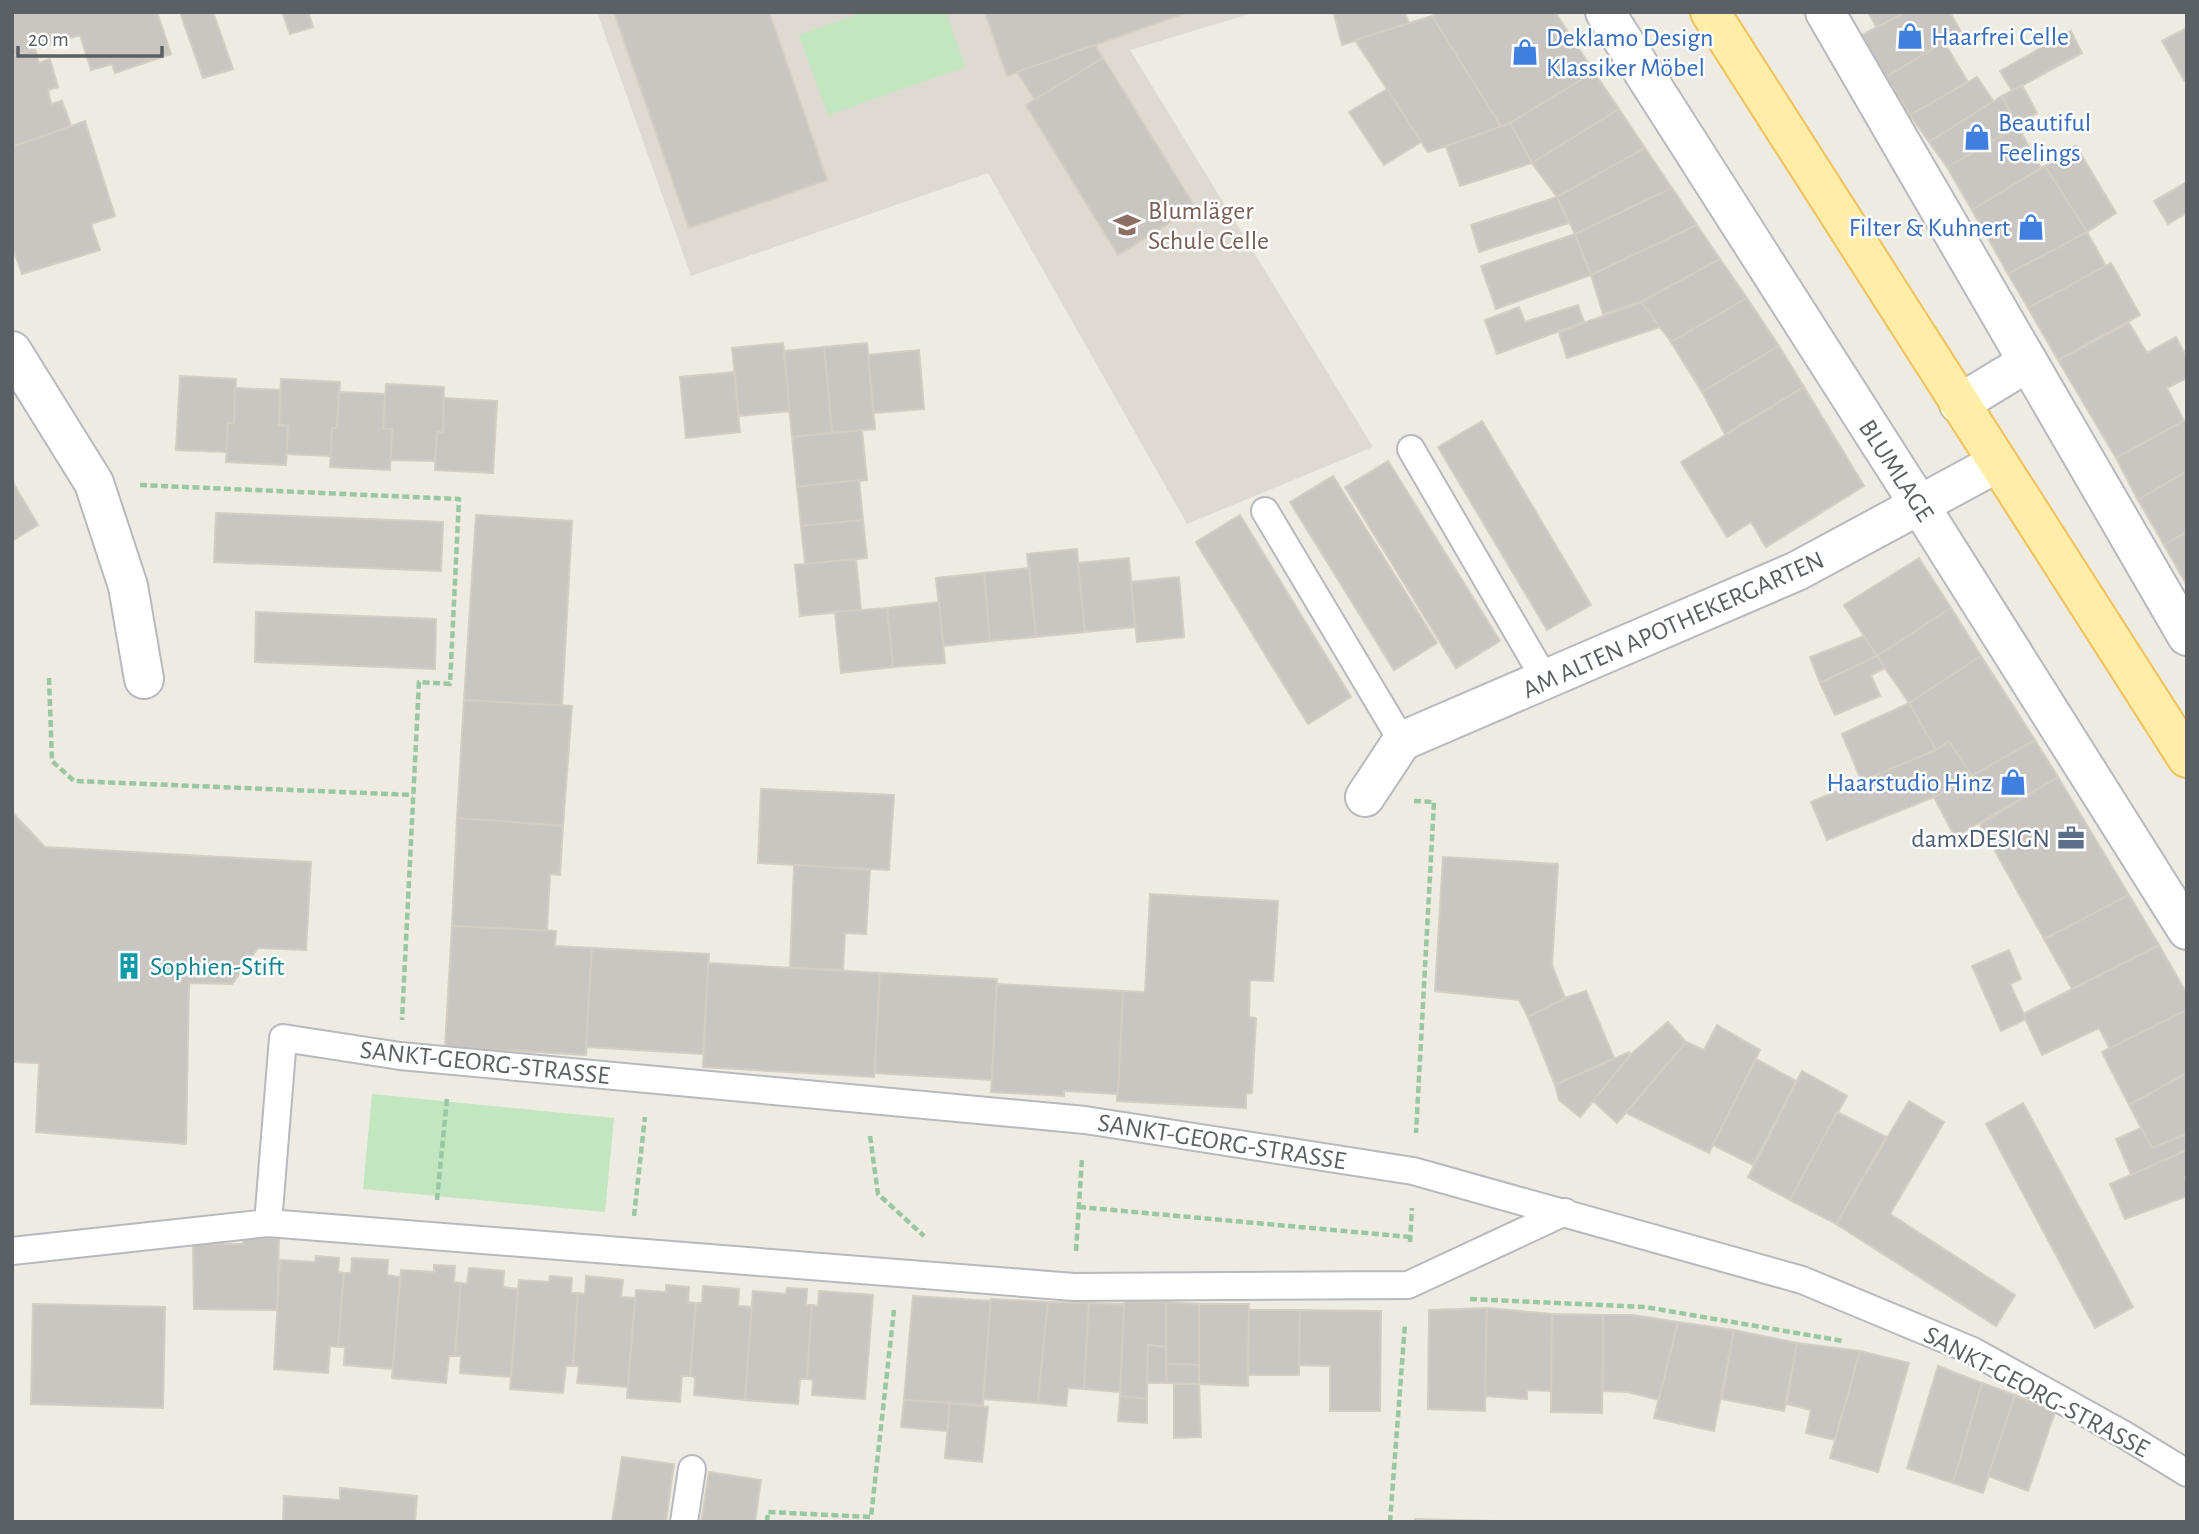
<svg xmlns="http://www.w3.org/2000/svg" width="2199" height="1534" font-family="'Alegreya Sans',sans-serif">
	<style>
		.education { fill: #dedad1 }
		.green { fill: #c1e6c0 }
		.building { fill: #c9c6c1; stroke: #d3cdc2; stroke-width: 2 }
		.lines { fill: none; stroke-linecap: round; stroke-linejoin: round }
		.lane-casing { stroke: #b6b9be; stroke-width: 30 }
		.street-casing { stroke: #b6b9be; stroke-width: 42 }
		.primary-casing { stroke: #f1c15a; stroke-width: 42 }
		.path { stroke: #99c7a4; stroke-width: 4.5; stroke-dasharray: 7 3.5; stroke-linecap: butt }
		.lane { stroke: #fff; stroke-width: 26 }
		.street { stroke: #fff; stroke-width: 38 }
		.primary { stroke: #ffeda8; stroke-width: 38 }
		.labels { text-anchor: middle; stroke-width: 5; stroke-linejoin: round; paint-order: stroke }
		.shop-label { font-size: 26px; fill: #366cbe; stroke: #fff; text-anchor: start }
		.education-label { font-size: 26px; fill: #785e54; stroke: #fff; text-anchor: start }
		.street-label { font-size: 26px; fill: #5b6064; stroke: #fff }
		.service-label { font-size: 26px; fill: #4e5e75; stroke: #fff; text-anchor: end }
		.culture-label { font-size: 26px; fill: #0d838f; stroke: #fff; text-anchor: start }
	</style>
	<rect width="100%" height="100%" fill="#eeebe3"/>
	<path class="education" d="M597,12h659l-126,38 243,397 -186,77 -199,-351 -297,103z"/>
	<g class="green">
		<path d="M864,12h82l19,55 -137,48 -29,-80z"/>
		<path d="M372,1094l242,24 -9,94 -242,-23z"/>
	</g>
	<g class="building">
		<path d="M12,12h145l14,42 -56,19 -3,-9 -21,6 -11,-35 -68,21z"/>
		<path d="M180,12h33l20,57 -30,9z"/>
		<path d="M282,12h26l5,15 -23,7z"/>
		<path d="M614,12h155l58,168 -138,48z"/>
		<path d="M985,12h203l-181,64z"/>
		<path d="M1338,12h67l4,12 -67,21 -8,-31z"/>
		<path d="M1439,12h116l39,60 -92,56 -70,-112z"/>
		<path d="M1868,12h38l-29,16z"/>
		<path d="M1906,12h44l11,20 -75,45 -26,-41z"/>
		<path d="M1432,16l70,112 -74,24 -73,-112z"/>
		<path d="M2187,28v50l-3,2 -22,-39z"/>
		<path d="M2071,31l11,22 -70,38 -12,-20z"/>
		<path d="M1944,42l24,40 -58,33 -24,-38z"/>
		<path d="M1095,45l8,13 -68,42 -18,-28z"/>
		<path d="M35,49l4,14 11,-4 8,28 -10,3 3,14 11,-3 9,25 -59,21v-91z"/>
		<path d="M1103,58l92,149 -77,48 -92,-150z"/>
		<path d="M1594,72l25,37 -87,54 -22,-40z"/>
		<path d="M1977,77l17,25 -65,40 -19,-27z"/>
		<path d="M2022,85l15,28 -21,11 -14,-28z"/>
		<path d="M1387,89l34,53 -37,23 -35,-53z"/>
		<path d="M2002,96l16,31 -71,40 -18,-25z"/>
		<path d="M1619,109l26,39 -88,49 -25,-34z"/>
		<path d="M85,121l30,95 -24,8 9,26 -78,24 -10,-28v-99z"/>
		<path d="M1510,123l22,40 -72,23 -14,-40z"/>
		<path d="M2018,127l23,41 -69,42 -25,-43z"/>
		<path d="M2076,146l40,67 -29,19 -42,-66z"/>
		<path d="M1645,148l27,40 -97,46 -18,-37z"/>
		<path d="M2045,166l42,66 -79,42 -36,-64z"/>
		<path d="M2187,182v31l-19,11 -14,-23z"/>
		<path d="M1672,188l25,37 -106,50 -16,-41z"/>
		<path d="M1557,197l12,26 -90,29 -8,-27z"/>
		<path d="M1697,225l23,34 -79,43 -38,12 -12,-39z"/>
		<path d="M2087,232l19,34 -78,42 -20,-34z"/>
		<path d="M1575,234l16,41 -95,34 -15,-43z"/>
		<path d="M1720,259l27,39 -76,44 -30,-40z"/>
		<path d="M2111,263l29,52 -82,45 -30,-52z"/>
		<path d="M1747,298l32,48 -77,46 -31,-50z"/>
		<path d="M1641,302l19,25 -93,31 -8,-26z"/>
		<path d="M1578,305l6,17 -87,32 -12,-34 34,-13 6,15z"/>
		<path d="M2129,323l18,30 29,-16 11,21v20l-20,10 17,33 -68,37 -58,-98z"/>
		<path d="M783,343l7,68 -51,5 -7,-68z"/>
		<path d="M867,343l8,86 -43,4 -8,-86z"/>
		<path d="M1779,346l25,41 -79,47 -23,-42z"/>
		<path d="M824,347l8,86 -40,4 -8,-86z"/>
		<path d="M919,350l5,59 -50,4 -6,-58z"/>
		<path d="M734,372l6,60 -54,6 -6,-61z"/>
		<path d="M180,376l56,3 -2,44h-6l-2,29 -50,-2z"/>
		<path d="M281,379l59,3 -3,46h-5l-1,28 -45,-2 2,-28 -9,-1z"/>
		<path d="M386,384l58,3 -1,45h-6l-2,29 -45,-1 2,-31h-9z"/>
		<path d="M1804,387l60,99 -98,61 -15,-25 -24,15 -46,-75z"/>
		<path d="M235,388l45,2 -1,35 9,1 -2,39 -60,-3 2,-39h6z"/>
		<path d="M339,392l46,2 -2,35h9l-2,41 -60,-3 2,-39h5z"/>
		<path d="M444,398l53,3 -4,72 -58,-3 2,-38h6z"/>
		<path d="M2187,419v52l-49,29 -22,-42z"/>
		<path d="M1482,421l109,184 -44,25 -109,-183z"/>
		<path d="M862,430l5,50 -70,7 -5,-50z"/>
		<path d="M1388,461l112,180 -44,27 -111,-181z"/>
		<path d="M2187,471v61l-23,13 -26,-45z"/>
		<path d="M1333,476l104,167 -43,27 -104,-168z"/>
		<path d="M859,480l4,40 -62,6 -4,-39z"/>
		<path d="M12,481l26,44 -26,16z"/>
		<path d="M216,513l227,9 -2,49 -227,-9z"/>
		<path d="M476,515l96,6 -10,185 -98,-6z"/>
		<path d="M1240,515l111,182 -43,27 -112,-182z"/>
		<path d="M863,520l4,38 -62,6 -4,-38z"/>
		<path d="M2187,532v54l-23,-41z"/>
		<path d="M1077,549l8,83 -49,5 -9,-83z"/>
		<path d="M1129,558l6,69 -50,5 -7,-69z"/>
		<path d="M1919,558l32,50 -74,48 -33,-51z"/>
		<path d="M856,559l5,51 -61,6 -5,-51z"/>
		<path d="M1029,568l7,69 -46,4 -6,-68z"/>
		<path d="M984,573l6,68 -47,5 -7,-68z"/>
		<path d="M1179,577l5,60 -47,5 -6,-60z"/>
		<path d="M939,602l6,61 -52,4 -6,-59z"/>
		<path d="M887,608l6,59 -52,6 -6,-61z"/>
		<path d="M1951,608l30,48 -72,47 -32,-47z"/>
		<path d="M256,612l180,7 -1,50 -180,-7z"/>
		<path d="M1864,636l13,20 -57,27 -10,-26z"/>
		<path d="M1877,656l8,12 -14,7 9,21 -45,19 -15,-32z"/>
		<path d="M1981,656l54,84 -63,36 -23,-35 -13,9 -27,-47z"/>
		<path d="M464,700l108,6 -9,120 -106,-8z"/>
		<path d="M1909,703l27,47 -74,32 -20,-48z"/>
		<path d="M2035,740l23,37 -103,60 -21,-40z"/>
		<path d="M1949,741l23,35 -38,21 -107,43 -16,-38 125,-52z"/>
		<path d="M2058,777l71,118 -85,44 -64,-115z"/>
		<path d="M761,789l133,6 -5,75 -131,-7z"/>
		<path d="M12,812l33,35 266,15 -5,88 -48,-2 -26,36 -43,-1 -3,161 -150,-12 3,-69 -27,-1z"/>
		<path d="M457,818l106,8 -3,49 -10,-1 -3,57 -95,-5z"/>
		<path d="M1443,857l115,7 -6,101 13,33 -37,19 -9,-17 -84,-9z"/>
		<path d="M794,865l76,5 -4,64 -21,-1 -2,37 -53,-2z"/>
		<path d="M1150,894l128,7 -5,80 -23,-1 -1,37 7,1 -4,75 -6,1v14l-129,-7 6,-110 22,1z"/>
		<path d="M2129,895l30,50 -87,44 -28,-50z"/>
		<path d="M452,926l104,5 -1,15 37,2 -6,107 -141,-8z"/>
		<path d="M2159,945l28,49v16l-77,39 -11,-21 -57,27 -19,-41z"/>
		<path d="M592,948l117,6 -6,100 -117,-7z"/>
		<path d="M2009,950l12,29 -11,5 16,35 -25,12 -29,-65z"/>
		<path d="M708,963l172,10 -6,104 -171,-10z"/>
		<path d="M880,973l117,6 -5,101 -117,-7z"/>
		<path d="M997,984l126,7 -5,103 -54,-3v5l-73,-4z"/>
		<path d="M1586,991l28,67 -59,27 -27,-68 37,-19z"/>
		<path d="M2187,1010v63l-58,32 -27,-53z"/>
		<path d="M1668,1022l18,20 -69,81 -24,-22 37,-46z"/>
		<path d="M1717,1025l43,25 -51,103 -83,-40 60,-71 18,8z"/>
		<path d="M1629,1052l1,3 -50,62 -21,-17 -4,-15z"/>
		<path d="M1756,1059l40,22 -43,84 -40,-20z"/>
		<path d="M1802,1071l45,25 -57,104 -42,-23z"/>
		<path d="M2187,1073v68l-3,-6 -32,13 -23,-43z"/>
		<path d="M1909,1101l35,21 -54,92 125,81 -19,31 -160,-102z"/>
		<path d="M2023,1103l110,204 -38,21 -109,-204z"/>
		<path d="M1837,1112l49,25 -50,87 -46,-24z"/>
		<path d="M2141,1128l11,20 32,-13 3,15 -56,25 -15,-36z"/>
		<path d="M2187,1150v26l-3,1 3,5v14l-62,23 -15,-35z"/>
		<path d="M243,1238h36l-2,72 -83,-1 -1,-65h50z"/>
		<path d="M316,1256l23,2 -1,14 6,1 -6,74 -8,-1 -2,27 -54,-4 6,-109 35,2z"/>
		<path d="M352,1258l36,2 -1,15 13,2 -7,92 -49,-4 1,-18h-7l6,-74h7z"/>
		<path d="M434,1265l21,1 -1,16 7,1 -6,73h-6l-3,27 -54,-5 9,-108 33,2z"/>
		<path d="M469,1268l35,3 -1,16 15,2 -7,88 -51,-4 1,-17h-6l6,-73 6,1z"/>
		<path d="M550,1276l22,2 -1,15h7l-5,73h-7l-3,27 -53,-4 9,-109 30,2z"/>
		<path d="M586,1276l37,4 -2,17 14,1 -7,89 -51,-4 2,-17h-6l5,-73 7,1z"/>
		<path d="M666,1285l23,2 -1,15 8,1 -6,73h-8l-2,26 -53,-4 9,-108 30,2z"/>
		<path d="M703,1286l36,3 -1,17 14,1 -7,93 -51,-5 1,-18 -5,-1 6,-73h6z"/>
		<path d="M787,1288l20,1 -1,16h6l-5,74h-7l-2,25 -53,-4 8,-109 33,3z"/>
		<path d="M819,1291l54,4 -8,104 -53,-4 1,-15 -6,-1 5,-74 6,1z"/>
		<path d="M913,1296l78,5 -8,104 -79,-5z"/>
		<path d="M991,1299l57,3 -10,101 -55,-4z"/>
		<path d="M1124,1301l42,1v45l-18,-2 -1,54 -27,-3z"/>
		<path d="M1048,1302l41,1 -5,86 -16,-1 -2,18 -28,-3z"/>
		<path d="M1166,1302l33,2v61l-33,-1z"/>
		<path d="M1089,1303l35,1 -4,88 -36,-3z"/>
		<path d="M33,1304l132,3 -2,101 -132,-4z"/>
		<path d="M1199,1304h50l-1,82 -49,-2z"/>
		<path d="M1487,1308l-2,103 -57,-2 1,-99z"/>
		<path d="M1487,1308l65,6 -1,77 -24,-1v9l-42,-3z"/>
		<path d="M1249,1310h51l-1,65h-51z"/>
		<path d="M1300,1310l81,1 -1,100h-50v-45l-31,-1z"/>
		<path d="M1552,1314l51,1 -1,98 -51,-1z"/>
		<path d="M1603,1315h30l45,7 -19,78 -31,-8 -25,-1z"/>
		<path d="M1678,1322l56,8 -20,101 -60,-13z"/>
		<path d="M1734,1330l63,13 -13,68 -62,-12z"/>
		<path d="M1797,1343l63,8 -25,89 -29,-7 5,-23 -24,-6z"/>
		<path d="M1148,1345l18,2 1,36h-20z"/>
		<path d="M1860,1351l49,12 -31,109 -48,-14z"/>
		<path d="M1166,1364l33,1v19l-32,-1z"/>
		<path d="M1938,1366l44,17 -29,100 -46,-15z"/>
		<path d="M1982,1383l33,12 -32,98 -30,-10z"/>
		<path d="M1174,1384h25l2,53 -27,1z"/>
		<path d="M2015,1395l40,17 -27,79 -40,-15z"/>
		<path d="M1120,1396l27,3v24l-29,-2z"/>
		<path d="M904,1400l46,3 -3,28 -46,-4z"/>
		<path d="M950,1403l38,4 -6,55 -37,-4z"/>
		<path d="M622,1457l52,7 -8,58h-54z"/>
		<path d="M709,1472l52,8 -6,42h-54z"/>
		<path d="M340,1488l77,8 -2,26h-132l1,-26 56,4z"/>
		<path d="M1415,1519l120,3h-120z"/>
	</g>
	<g class="lines">
		<defs>
			<g id="lane">
				<path d="M1411,449l135,232"/>
				<path d="M1265,511l137,230"/>
				<path d="M268,1223l15,-185 117,18 685,64 328,51 389,109 171,71 150,83 64,39"/>
				<path d="M12,1251l256,-28 806,64 334,-2 157,-73"/>
				<path d="M684,1522l8,-53"/>
			</g>
			<g id="street">
				<path d="M1605,12l315,494 267,424"/>
				<path d="M1825,12l362,624"/>
				<path d="M12,351l82,132 34,103 16,93"/>
				<path d="M1959,404l69,-42"/>
				<path d="M1365,797l37,-56 395,-170 200,-108"/>
			</g>
			<path id="primary" d="M1710,12l477,746"/>
		</defs>
		<use href="#lane" class="lane-casing"/>
		<use href="#street" class="street-casing"/>
		<use href="#primary" class="primary-casing"/>
		<g class="path">
			<path d="M140,485l319,14 -9,185 -31,-2 -17,338"/>
			<path d="M49,678l3,83 22,20 339,14"/>
			<path d="M1414,801l20,1 -18,331"/>
			<path d="M870,1136l8,58 46,42"/>
			<path d="M437,1200l10,-102"/>
			<path d="M1079,1207l331,30"/>
			<path d="M634,1216l11,-99"/>
			<path d="M1410,1242l2,-34"/>
			<path d="M1076,1251l6,-93"/>
			<path d="M1470,1299l175,8 198,34"/>
			<path d="M767,1522l1,-10 103,5 23,-207"/>
			<path d="M1390,1522l15,-198"/>
		</g>
		<use href="#lane" class="lane"/>
		<use href="#street" class="street"/>
		<use href="#primary" class="primary"/>
	</g>
	<defs>
		<symbol id="shop-bare" viewBox="-9 -9 18 18"><path d="M-5-2.5h2.3a2.7 3.5 0 0 1 5.4 0H5L5.5 6h-11ZM-1.5-2.5h3a1.5 2.3 0 0 0-3 0Z" fill="#3f7fe0" stroke="#fff" stroke-width="2.5" paint-order="stroke"/></symbol>
		<symbol id="school-bare" viewBox="-9 -9 18 18"><path d="M0-5L7-2L0 1L-7-2ZM-4 1L0 2.5L4 1V4Q0 6-4 4Z" fill="#8d6e63" stroke="#fff" stroke-width="2.5" paint-order="stroke"/></symbol>
		<symbol id="office-bare" viewBox="-9 -9 18 18"><path d="M-6-3h4V-5.5h4V-3h4V5H-6ZM-1-4.5V-3h2v-1.5ZM-6 0V1H6V0Z" fill="#5c6f8a" stroke="#fff" stroke-width="2.5" paint-order="stroke"/></symbol>
		<symbol id="building-bare" viewBox="-9 -9 18 18"><path d="M-4-6H4V6H1V3H-1V6H-4ZM-2.5-4.3h1.7v1.8h-1.7ZM.8-4.3h1.7v1.8H.8ZM-2.5-1h1.7V.8h-1.7ZM.8-1h1.7V.8H.8Z" fill="#0f9aa8" stroke="#fff" stroke-width="2.5" paint-order="stroke"/></symbol>
	</defs>
	<g fill-rule="evenodd">
		<use href="#shop-bare" x="1891" y="17" width="38" height="38"/>
		<use href="#shop-bare" x="1506" y="33" width="38" height="38"/>
		<use href="#shop-bare" x="1958" y="118" width="38" height="38"/>
		<use href="#school-bare" x="1108" y="206" width="38" height="38"/>
		<use href="#shop-bare" x="2012" y="208" width="38" height="38"/>
		<use href="#shop-bare" x="1994" y="763" width="38" height="38"/>
		<use href="#office-bare" x="2052" y="819" width="38" height="38"/>
		<use href="#building-bare" x="110" y="947" width="38" height="38"/>
	</g>
	<g class="labels">
		<g class="shop-label">
			<text x="1931" y="45">Haarfrei Celle</text>
			<text x="1546" y="46">Deklamo Design<tspan x="1546" dy="30">Klassiker Möbel</tspan></text>
			<text x="1998" y="131">Beautiful<tspan x="1998" dy="30">Feelings</tspan></text>
			<text x="2010" y="236" text-anchor="end">Filter &amp; Kuhnert</text>
			<text x="1992" y="791" text-anchor="end">Haarstudio Hinz</text>
		</g>
		<g class="education-label">
			<text x="1148" y="219">Blumläger<tspan x="1148" dy="30">Schule Celle</tspan></text>
		</g>
		<g class="street-label">
			<text transform="translate(1897 470) rotate(57)" y="9">BLUMLAGE</text>
			<text transform="translate(1673 624) rotate(-24)" y="9">AM ALTEN APOTHEKERGARTEN</text>
			<text transform="translate(485 1062) rotate(6)" y="9">SANKT-GEORG-STRASSE</text>
			<text transform="translate(1222 1141) rotate(9)" y="9">SANKT-GEORG-STRASSE</text>
			<text transform="translate(2037 1391) rotate(28)" y="9">SANKT-GEORG-STRASSE</text>
		</g>
		<g class="service-label">
			<text x="2050" y="847">damxDESIGN</text>
		</g>
		<g class="culture-label">
			<text x="150" y="975">Sophien-Stift</text>
		</g>
	</g>
	<rect width="2199" height="1534" fill="none" stroke="#5b6064" stroke-width="28"/>
	<path d="M18 46v10h144v-10" fill="none" stroke="#5b6064" stroke-width="3.5"/>
	<text x="28" y="46" font-size="21" fill="#5b6064" stroke="#ffffff" stroke-width="5" paint-order="stroke">20 m</text>
</svg>
